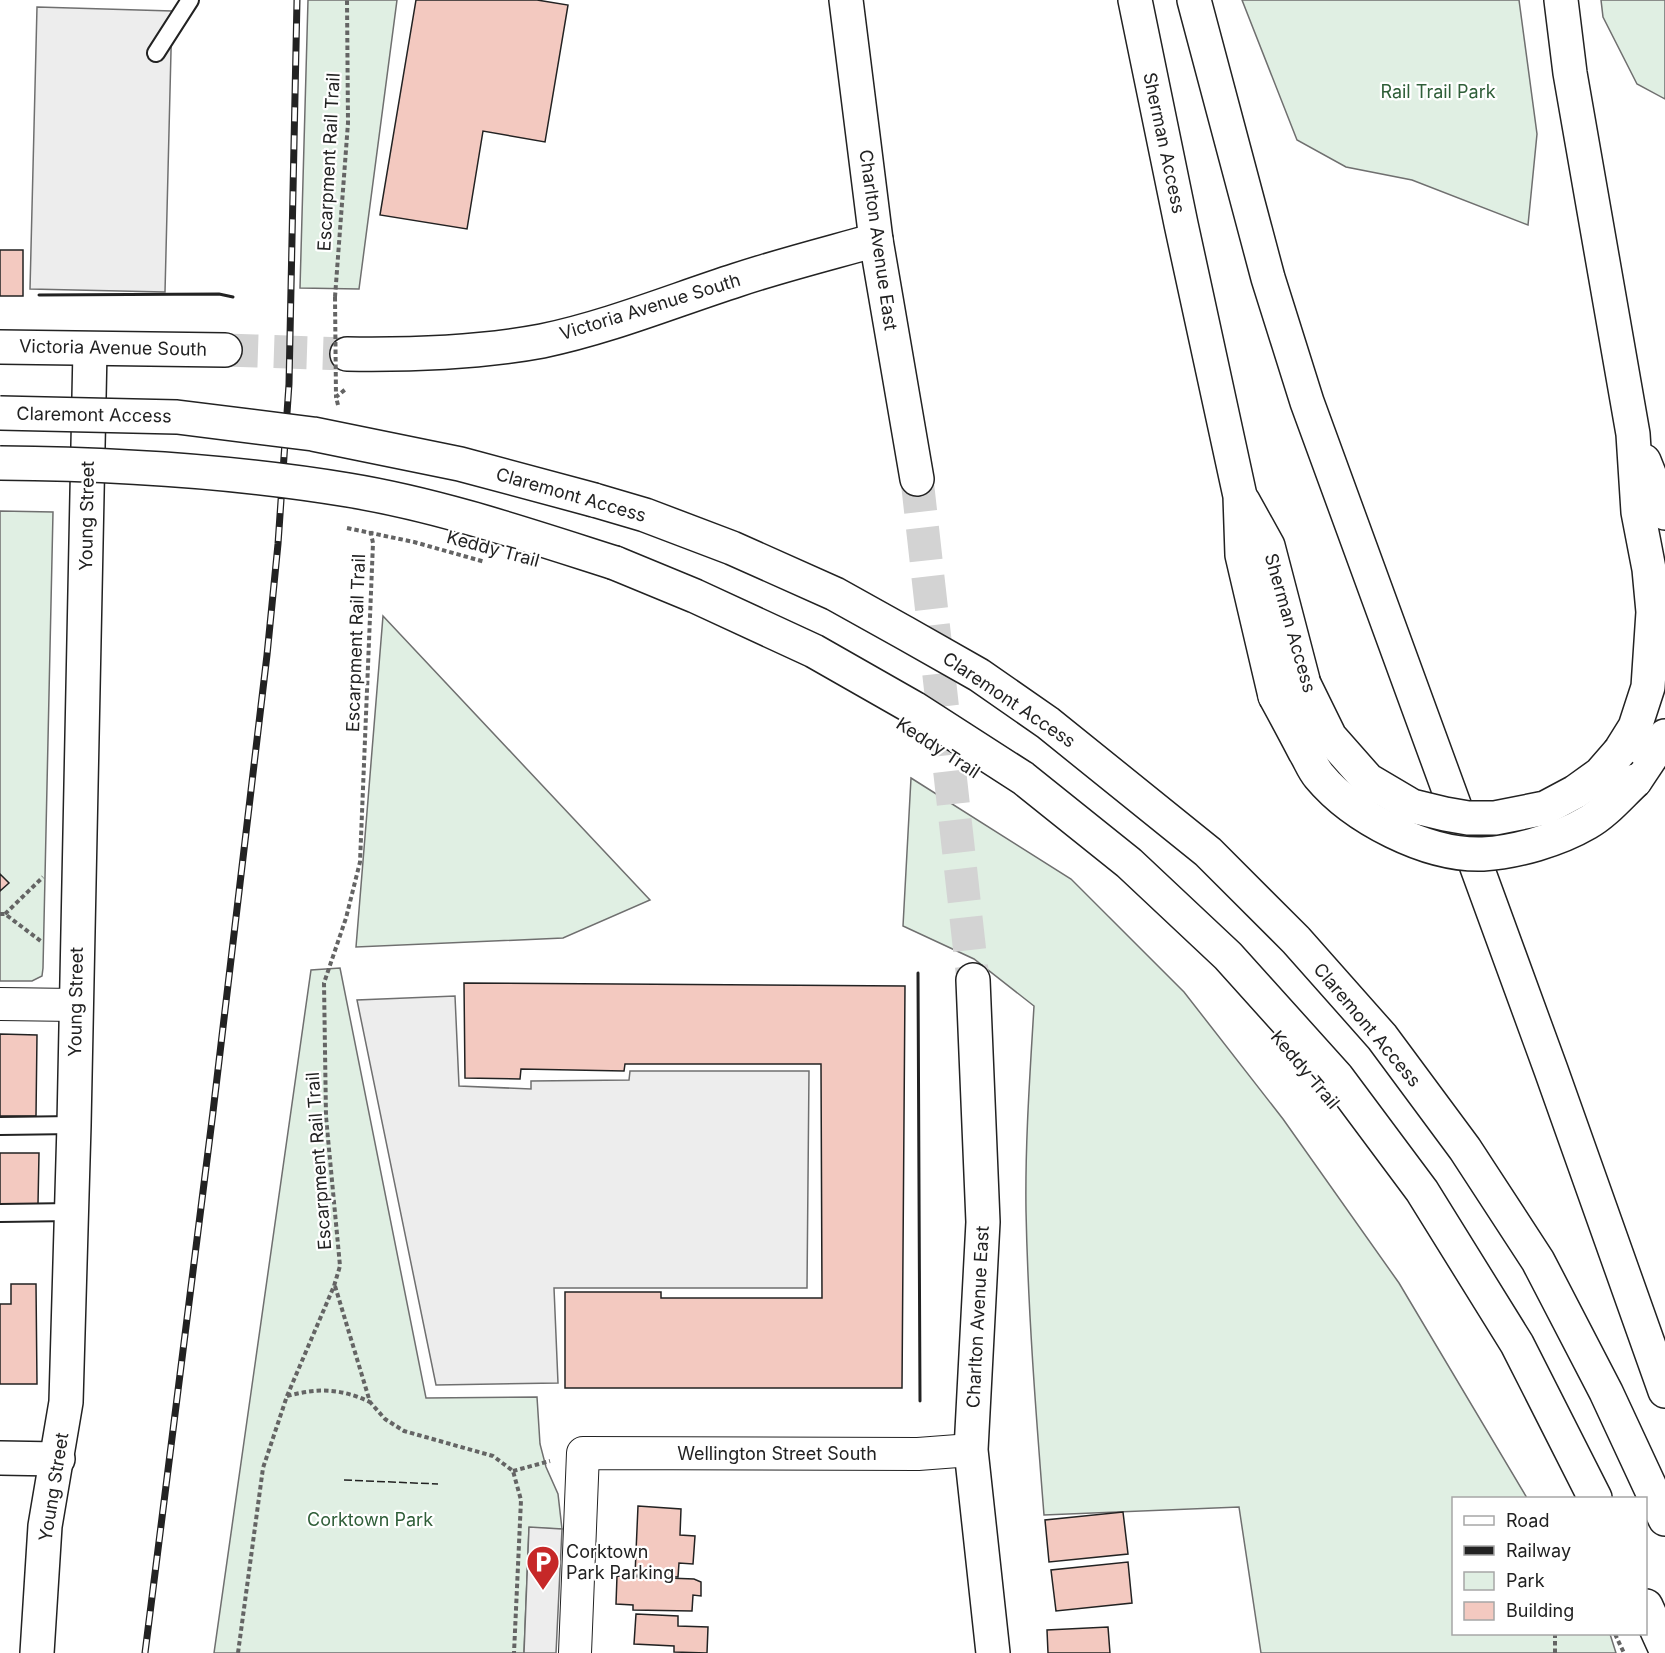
<svg xmlns="http://www.w3.org/2000/svg" width="1665" height="1653" font-family="Inter,sans-serif">
	<style>
		.green { fill: #e0efe3; stroke: #6f6f6f; stroke-width: 1.5 }
		.parking { fill: #ededed; stroke: #6f6f6f; stroke-width: 1.5 }
		.building { fill: #f3c9c0; stroke: #222; stroke-width: 1.5 }
		.lines { fill: none; stroke-linecap: round; stroke-linejoin: round }
		.secondary-tunnel { stroke: #d3d3d3; stroke-width: 33; stroke-dasharray: 33 16; stroke-linecap: butt }
		.lane-casing { stroke: #222; stroke-width: 20 }
		.street-casing { stroke: #222; stroke-width: 34 }
		.secondary-casing { stroke: #222; stroke-width: 36 }
		.primary-casing { stroke: #222; stroke-width: 36 }
		.path { stroke: #646464; stroke-width: 4; stroke-dasharray: 4.5 3; stroke-linecap: butt }
		.lane { stroke: #fff; stroke-width: 16 }
		.street { stroke: #fff; stroke-width: 32 }
		.secondary { stroke: #fff; stroke-width: 33 }
		.primary { stroke: #fff; stroke-width: 33 }
		.rail-casing { stroke: #222; stroke-width: 7 }
		.rail { stroke: #fff; stroke-width: 4.5; stroke-dasharray: 14; stroke-linecap: butt }
		.secondary-bridge-casing { stroke: #222; stroke-width: 36; stroke-linecap: butt }
		.primary-bridge-casing { stroke: #222; stroke-width: 36; stroke-linecap: butt }
		.path-bridge { stroke: #646464; stroke-width: 4; stroke-dasharray: 4.5 3; stroke-linecap: butt }
		.secondary-bridge { stroke: #fff; stroke-width: 33 }
		.primary-bridge { stroke: #fff; stroke-width: 33 }
		.fence { stroke: #222; stroke-width: 1.5; stroke-dasharray: 8 3; stroke-linecap: butt }
		.wall { stroke: #222; stroke-width: 3 }
		.labels { text-anchor: middle; stroke-width: 4.5; stroke-linejoin: round; paint-order: stroke }
		.park-label { font-size: 18px; fill: #2f5e38; stroke: #fff }
		.street-label { font-size: 18px; fill: #222; stroke: #fff }
		.poi-label { font-size: 18px; fill: #222; stroke: #fff; text-anchor: start }
	</style>
	<rect width="100%" height="100%" fill="#fff"/>
	<g class="green">
		<path d="M308,0h89l-38,289 -59,-1z"/>
		<path d="M1242,0h277l18,134 -9,91 -116,-45 -66,-13 -49,-27z"/>
		<path d="M1601,0h64v99l-28,-15 -34,-67z"/>
		<path d="M0,511l53,1 -10,456 -1,8 -10,5h-32z"/>
		<path d="M383,616l267,284 -87,38 -207,9z"/>
		<path d="M911,778l160,101 113,113 99,127 116,164 128,215h-73v136h156l6,19h-355l-22,-146 -195,8c-8,-100 -16,-204 -18,-304 -1,-68 4,-137 8,-205l-60,-47 -71,-33z"/>
		<path d="M340,968l86,430 111,-1 3,47 6,23 12,27 4,35 -33,-1 -5,125h-310l97,-683z"/>
	</g>
	<g class="parking">
		<path d="M37,7l135,4 -7,281 -135,-3z"/>
		<path d="M455,996l4,90 72,3v-8l98,-1 1,-9h179l-2,217h-253l4,95 -122,2 -79,-385z"/>
		<path d="M529,1527l33,2 -6,124h-32z"/>
	</g>
	<g class="building">
		<path d="M416,0h121l31,5 -23,137 -62,-11 -16,98 -87,-14z"/>
		<rect x="0" y="250" width="23" height="46"/>
		<path d="M0,874l9,9 -9,8z"/>
		<path d="M464,983l441,3 -3,402h-337v-96h96v6h161l-1,-234h-196l-1,7 -103,-2 -1,10 -55,-1z"/>
		<path d="M0,1034l37,1 -1,81h-36z"/>
		<path d="M0,1153h39l-1,51h-38z"/>
		<path d="M11,1284h25l1,100h-37v-80h11z"/>
		<path d="M638,1506l43,3 -1,26 15,1 -2,28 -14,-1 -1,14 -43,-2z"/>
		<path d="M1123,1512l5,42 -79,8 -4,-42z"/>
		<path d="M1128,1562l4,41 -76,8 -5,-41z"/>
		<path d="M617,1576l77,3 7,3v14l-8,-1 -1,16 -59,-1v-5l-17,-1z"/>
		<path d="M636,1614l42,2v10l30,1 -1,26 -33,-1v-6l-40,-2z"/>
		<path d="M1108,1627l2,26h-62l-1,-23z"/>
	</g>
	<g class="lines">
		<g class="secondary-tunnel">
			<path d="M225,350l122,4"/>
			<path d="M917,479l56,501"/>
		</g>
		<defs>
			<g id="lane">
				<path d="M156,53l34,-53"/>
				<path d="M0,1126l74,-1"/>
				<path d="M0,1213l72,-1"/>
			</g>
			<g id="street">
				<path d="M0,1004l76,1"/>
				<path d="M575,1653l8,-200 335,1 53,-4"/>
			</g>
			<g id="secondary">
				<path d="M846,0l30,240 41,239"/>
				<path d="M1135,0l46,224 59,272 2,59 33,141"/>
				<path d="M1561,0l9,73 63,361 5,78 11,57 4,43 -5,75 -13,40 -15,24"/>
				<path d="M0,347l225,3"/>
				<path d="M347,354c65,1 131,-1 195,-13 67,-14 130,-40 195,-61 45,-15 93,-27 139,-40"/>
				<path d="M1644,461l21,52"/>
				<path d="M1243,501l25,45 36,138"/>
				<path d="M1635,781l30,-45"/>
				<path d="M973,980l10,242 -12,228 22,203"/>
				<path d="M0,1458l58,1"/>
				<path d="M37,1653l8,-127 21,-124 8,-277 16,-776"/>
			</g>
			<g id="primary">
				<path d="M1194,0l74,278 39,124 244,668 114,321"/>
				<path d="M594,500l51,15 87,33 103,46 70,39 74,42 69,48 160,129 88,88 86,97 83,112 73,112 68,131 59,127"/>
				<path d="M615,563l80,33 119,55 100,57 109,70 106,85 99,93 109,121 85,114 95,153 78,154"/>
				<path d="M1646,1606l19,42"/>
			</g>
		</defs>
		<use href="#lane" class="lane-casing"/>
		<use href="#street" class="street-casing"/>
		<use href="#secondary" class="secondary-casing"/>
		<use href="#primary" class="primary-casing"/>
		<g class="path">
			<path d="M335,297l13,-174 -1,-123"/>
			<path d="M338,405l-2,-8 11,-9"/>
			<path d="M0,914h5l37,28"/>
			<path d="M5,914l38,-37"/>
			<path d="M335,1286l35,116 15,17 19,12 89,25 20,15 8,29 -7,153"/>
			<path d="M287,1396c31,-8 53,-8 83,6"/>
			<path d="M513,1471l37,-10"/>
			<path d="M1615,1634l9,19"/>
			<path d="M238,1653l25,-185 24,-72 47,-110 6,-20 -14,-149 -2,-134 22,-65 14,-56 13,-319 -3,-14"/>
			<path d="M1555,1653v-19"/>
		</g>
		<use href="#lane" class="lane"/>
		<use href="#street" class="street"/>
		<use href="#secondary" class="secondary"/>
		<use href="#primary" class="primary"/>
		<defs>
			<path id="rail" d="M145,1653l68,-541 54,-457 11,-111 11,-160 8,-384"/>
		</defs>
		<use href="#rail" class="rail-casing"/>
		<use href="#rail" class="rail"/>
		<defs>
			<g id="secondary-bridge">
				<path d="M1304,684l26,53 38,43 44,26 33,8 23,4h27l50,-10 30,-16 25,-18 20,-23"/>
				<path d="M1275,696c10,18 20,37 30,56 5,8 8,17 14,24 35,42 108,80 164,78 33,-2 75,-14 104,-31 18,-10 33,-28 48,-42"/>
			</g>
			<g id="primary-bridge">
				<path d="M0,413l177,4 136,17 147,30 134,36"/>
				<path d="M0,463c117,1 233,8 348,27 91,15 179,45 267,73"/>
			</g>
		</defs>
		<use href="#secondary-bridge" class="secondary-bridge-casing"/>
		<use href="#primary-bridge" class="primary-bridge-casing"/>
		<g class="path-bridge">
			<path d="M335,297l1,100"/>
			<path d="M347,528l67,14 71,20"/>
		</g>
		<use href="#secondary-bridge" class="secondary-bridge"/>
		<use href="#primary-bridge" class="primary-bridge"/>
		<path class="fence" d="M344,1480l94,4"/>
		<g class="wall">
			<path d="M39,295l180,-1 14,3"/>
			<path d="M918,973l2,428"/>
		</g>
	</g>
	<defs>
		<symbol id="parking-pin" viewBox="-11 -11 22 30"><path d="M0 17L-7.5 6A9.5 9.5 0 1 1 7.5 6Z" fill="#c62828" stroke="#fff"/><path d="M-3.5-5.5H1a3.5 3.5 0 0 1 0 7H-1V5.5H-3.5ZM-1-3.4V-.6H.8a1.4 1.4 0 0 0 0-2.8Z" fill="#fff"/></symbol>
	</defs>
	<g fill-rule="evenodd">
		<use href="#parking-pin" x="524" y="1543" width="38" height="52"/>
	</g>
	<g class="labels">
		<g class="park-label">
			<text x="1438" y="98">Rail Trail Park</text>
			<text x="370" y="1526">Corktown Park</text>
		</g>
		<g class="street-label">
			<text transform="translate(1164 143) rotate(78)" y="6">Sherman Access</text>
			<text transform="translate(329 162) rotate(-87)" y="6">Escarpment Rail Trail</text>
			<text transform="translate(878 240) rotate(82)" y="6">Charlton Avenue East</text>
			<text transform="translate(650 307) rotate(-17)" y="6">Victoria Avenue South</text>
			<text transform="translate(113 348) rotate(1)" y="6">Victoria Avenue South</text>
			<text transform="translate(94 415) rotate(1)" y="6">Claremont Access</text>
			<text transform="translate(571 495) rotate(16)" y="6">Claremont Access</text>
			<text transform="translate(87 516) rotate(-89)" y="6">Young Street</text>
			<text transform="translate(493 549) rotate(15)" y="6">Keddy Trail</text>
			<text transform="translate(1290 623) rotate(74)" y="6">Sherman Access</text>
			<text transform="translate(356 643) rotate(-88)" y="6">Escarpment Rail Trail</text>
			<text transform="translate(1009 700) rotate(34)" y="6">Claremont Access</text>
			<text transform="translate(938 748) rotate(33)" y="6">Keddy Trail</text>
			<text transform="translate(76 1002) rotate(-89)" y="6">Young Street</text>
			<text transform="translate(1367 1025) rotate(50)" y="6">Claremont Access</text>
			<text transform="translate(1305 1070) rotate(50)" y="6">Keddy Trail</text>
			<text transform="translate(319 1161) rotate(-94)" y="6">Escarpment Rail Trail</text>
			<text transform="translate(978 1317) rotate(-87)" y="6">Charlton Avenue East</text>
			<text x="777" y="1460">Wellington Street South</text>
			<text transform="translate(54 1487) rotate(-81)" y="6">Young Street</text>
		</g>
		<g class="poi-label">
			<text x="566" y="1558">Corktown<tspan x="566" dy="21">Park Parking</tspan></text>
		</g>
	</g>
	<rect x="1452" y="1497" width="195" height="138" fill="#ffffff" stroke="#a7a7a7" stroke-width="1.5"/>
	<rect x="1464" y="1516" width="30" height="9" fill="#ffffff" stroke="#a7a7a7" stroke-width="1.5"/>
	<text x="1506" y="1527" font-size="18" fill="#222222">Road</text>
	<rect x="1464" y="1546" width="30" height="9" fill="#222222" stroke="#a7a7a7" stroke-width="1.5"/>
	<text x="1506" y="1557" font-size="18" fill="#222222">Railway</text>
	<rect x="1464" y="1572" width="30" height="18" fill="#e0efe3" stroke="#a7a7a7" stroke-width="1.5"/>
	<text x="1506" y="1587" font-size="18" fill="#222222">Park</text>
	<rect x="1464" y="1602" width="30" height="18" fill="#f3c9c0" stroke="#a7a7a7" stroke-width="1.5"/>
	<text x="1506" y="1617" font-size="18" fill="#222222">Building</text>
</svg>
